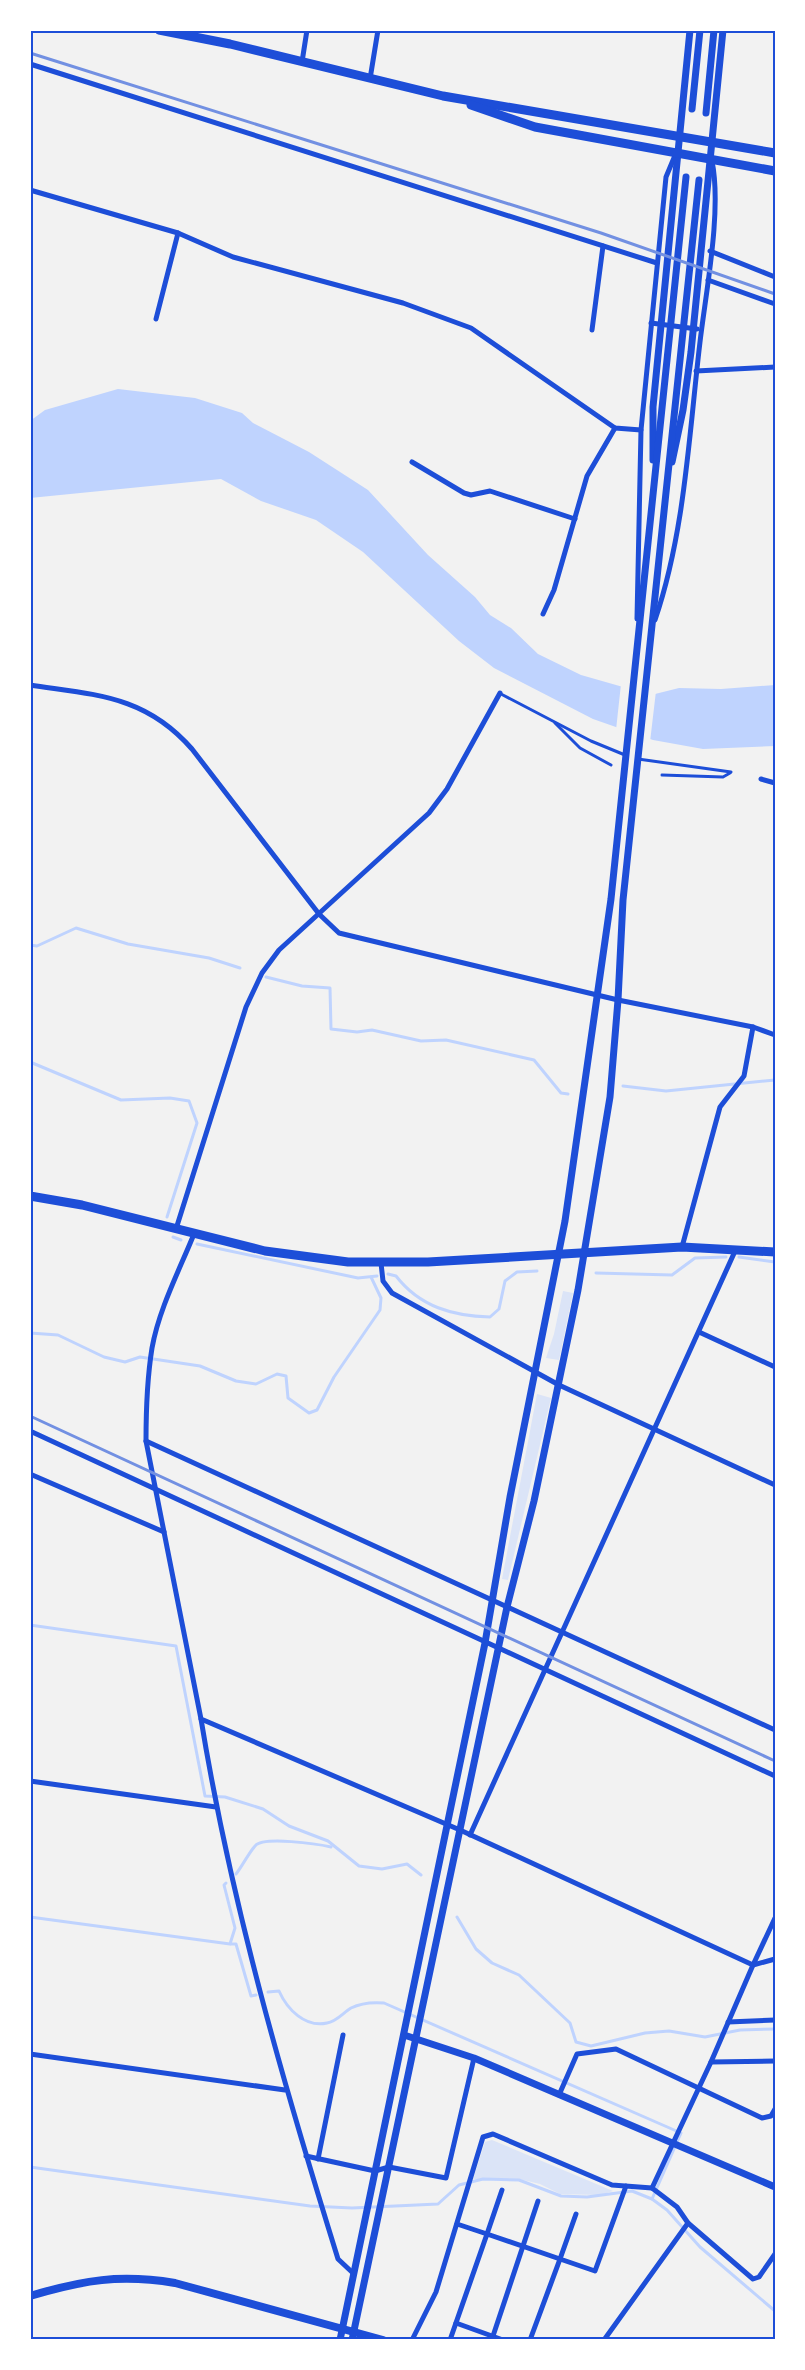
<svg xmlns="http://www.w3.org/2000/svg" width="805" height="2370" font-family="Montserrat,sans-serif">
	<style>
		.green { fill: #dbe4f7 }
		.water { fill: #bfd3fe }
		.pier { fill: #f2f2f2 }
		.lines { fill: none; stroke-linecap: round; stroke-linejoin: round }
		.stream { stroke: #bfd3fe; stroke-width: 3 }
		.service { stroke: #1d4ed8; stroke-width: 3 }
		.minor { stroke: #1d4ed8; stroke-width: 5 }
		.tertiary { stroke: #1d4ed8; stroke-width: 7 }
		.secondary { stroke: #1d4ed8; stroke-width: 8 }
		.primary { stroke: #1d4ed8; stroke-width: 9 }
		.trunk { stroke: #1d4ed8; stroke-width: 9 }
		.rail { stroke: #7290e2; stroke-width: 3 }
		.neatline { fill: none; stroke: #1d4ed8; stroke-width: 2 }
	</style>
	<rect width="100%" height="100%" fill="#f2f2f2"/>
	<g class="green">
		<path d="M563,1291l10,2 -14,67 -13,-2 8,-24z"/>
		<path d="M537,1394l14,4 -43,182 -6,-1z"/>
		<path d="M492,2140l121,51 -13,4 -40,-1 -20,-10 -21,-5h-46l12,-37z"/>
	</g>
	<path class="water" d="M118,389l77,9 47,15 11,10 56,29 59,38 60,65 47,42 15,18 21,13 27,26 43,21 70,20 28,-7 42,1 54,-4v61l-72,3 -50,-9 -60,-21 -99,-51 -35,-27 -96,-89 -47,-32 -55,-19 -40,-22 -191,19v-77l15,-11z"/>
	<path class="pier" d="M621,684l30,8 5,-1 -6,51 -34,-12z"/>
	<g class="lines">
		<g class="stream">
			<path d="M30,945l7,1 39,-18 52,16 81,14 31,10"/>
			<path d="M266,977l36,9 28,2 1,41 26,3 15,-2 49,11 25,-1 88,20 27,33 7,1"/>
			<path d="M30,1062l91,38 49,-2 19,3 8,22 -30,94"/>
			<path d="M623,1086l43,5 109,-11"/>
			<path d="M173,1237l8,3"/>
			<path d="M197,1244l161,34 19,-2"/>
			<path d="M739,1257l36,5"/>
			<path d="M596,1273l76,2 23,-17 31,-1"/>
			<path d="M388,1274l8,2c24,31 57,40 94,41l9,-8 6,-28 12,-9 20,-1"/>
			<path d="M30,1333l28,2 46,22 21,5 15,-5 60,9 36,15 20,3 21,-10 9,2 2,22 21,15 8,-3 17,-33 46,-67 1,-12 -10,-21"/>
			<path d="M30,1625l146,21 29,150 20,1 38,12 26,17 39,15 31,25 23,3 25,-5 14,11"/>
			<path d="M236,1874c7,-9 12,-20 19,-28 8,-10 63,-2 76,1"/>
			<path d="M30,1917l200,27 5,-16 -11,-43 2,-2"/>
			<path d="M457,1917l19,32 16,14 27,12 51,48 6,19 15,4 54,-13 24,-2 36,6 35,-7 35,-1"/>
			<path d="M231,1944h5l15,52 5,-1"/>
			<path d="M268,1992l11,-1c8,18 26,37 48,32 9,-1 16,-10 24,-15 10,-5 22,-6 33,-5l297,130 -29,66"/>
			<path d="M30,2167l280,39 42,2 86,-4 21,-19 24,-6 36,1 42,16 26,1 45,-6 20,8 15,11 33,37 75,64"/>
		</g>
		<g class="service">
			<path d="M501,694l90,47 34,14"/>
			<path d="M555,723l25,25 31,17"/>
			<path d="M638,759l93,13"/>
			<path d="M662,775l61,2 7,-4"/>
		</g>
		<g class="minor">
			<path d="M302,62l5,-32"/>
			<path d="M30,64l627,199"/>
			<path d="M370,79l8,-49"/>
			<path d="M30,190l148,43 55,24 170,46 68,25 144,100 26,2"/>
			<path d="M710,251l65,26"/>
			<path d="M708,280l67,24"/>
			<path d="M156,319l22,-86"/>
			<path d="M651,323l46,6"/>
			<path d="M592,330l11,-84"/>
			<path d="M696,371l79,-4"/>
			<path d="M412,462l52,31 7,2 19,-4 85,28"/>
			<path d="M543,614l11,-24 33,-114 28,-48"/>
			<path d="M637,619l4,-189 25,-253 10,-24"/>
			<path d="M655,620c30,-88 34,-186 45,-278 6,-51 22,-132 12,-181"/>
			<path d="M30,685c65,10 115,10 162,64l127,165 20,19 279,67 135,27 22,8"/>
			<path d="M761,779l14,4"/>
			<path d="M176,1229l70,-222 16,-34 17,-23 150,-137 18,-24 53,-96"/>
			<path d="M194,1234c-15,37 -35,75 -42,114 -5,31 -6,62 -6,93l55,278 259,111 293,135 22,-47"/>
			<path d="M682,1247l38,-140 24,-31 9,-49"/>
			<path d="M381,1263l2,18 9,12 167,92 216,100"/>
			<path d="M699,1332l76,35"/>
			<path d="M30,1431l745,345"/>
			<path d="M146,1441l629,289"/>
			<path d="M30,1474l134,58"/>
			<path d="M201,1719c30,184 82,363 137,540l16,15"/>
			<path d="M30,1781l186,26"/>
			<path d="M470,1835l266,-586"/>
			<path d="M728,2022l47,-2"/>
			<path d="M30,2054l255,36"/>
			<path d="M775,2061l-64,1 -59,126 25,19 11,16 65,56 6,-2 16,-23"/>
			<path d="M711,2062l42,-97 22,-6"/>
			<path d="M559,2095l18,-41 39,-5 146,69 9,-2 4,-7"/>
			<path d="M306,2156l69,15 14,-4 57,11 28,-120"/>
			<path d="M318,2159l25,-124"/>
			<path d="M576,2214l-16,45 35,12 31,-85"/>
			<path d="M457,2224l30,10 15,-44"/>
			<path d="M456,2323l47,17"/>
			<path d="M493,2336l45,-135"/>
			<path d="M412,2340l24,-48 47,-155 10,-3 119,51 40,3"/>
			<path d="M450,2340l37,-106 73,25 -30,81"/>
			<path d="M604,2340l84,-117"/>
		</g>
		<g class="tertiary">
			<path d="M692,109l8,-79"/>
			<path d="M706,113l8,-83"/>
			<path d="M653,460v-53l37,-377"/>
			<path d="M672,462l11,-52 8,-58 32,-322"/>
			<path d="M404,2035l70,23 301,129"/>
			<path d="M340,2340l145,-697 25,-146 55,-276 46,-322 75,-722"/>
			<path d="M352,2340l155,-733 27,-106 44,-211 32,-193 8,-97 5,-100 76,-720"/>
		</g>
		<path class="secondary" d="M30,2296c53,-16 90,-22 145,-13l208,57"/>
		<path class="primary" d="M30,1196l52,9 183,46 83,11h80l254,-15 93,5"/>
		<g class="trunk">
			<path d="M159,30l71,14 213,52 332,57"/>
			<path d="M471,105l64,22 240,44"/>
		</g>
		<g class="rail">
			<path d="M30,53l571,180 174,61"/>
			<path d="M30,1416l745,345"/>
		</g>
	</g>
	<rect width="805" height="2370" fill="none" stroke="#ffffff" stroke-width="63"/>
	<rect x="32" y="32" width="742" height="2306" class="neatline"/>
</svg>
